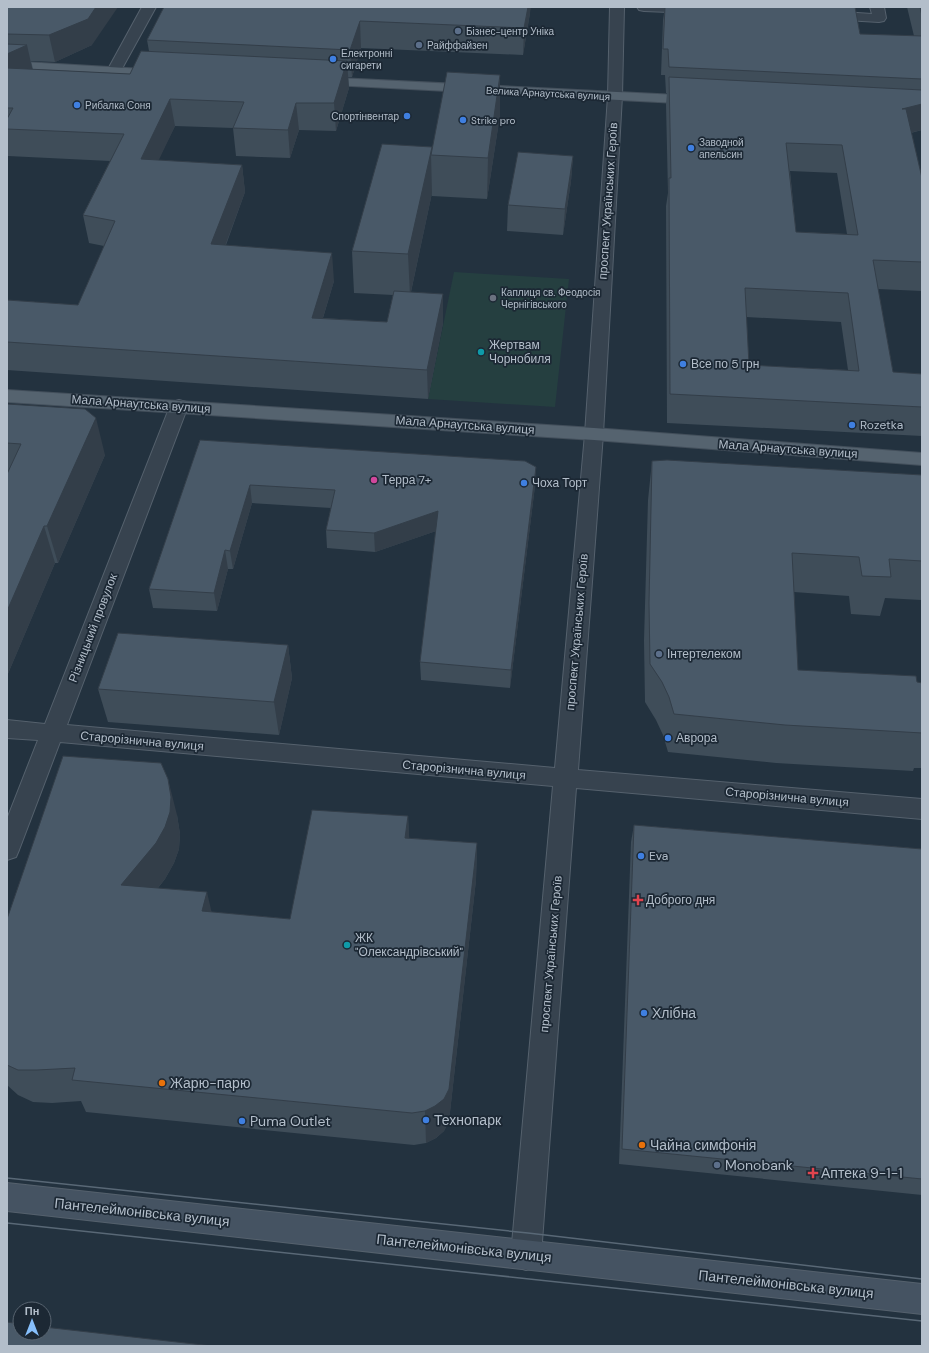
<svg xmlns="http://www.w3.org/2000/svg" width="929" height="1353" font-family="'DM Sans',sans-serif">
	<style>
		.green { fill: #253f40 }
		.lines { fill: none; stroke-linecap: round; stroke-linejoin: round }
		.minor-casing { stroke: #55616d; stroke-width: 2 }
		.secondary-casing { stroke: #55616d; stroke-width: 2 }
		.primary-casing { stroke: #434f5b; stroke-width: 2 }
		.minor { fill: #37434f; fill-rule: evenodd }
		.secondary { fill: #455362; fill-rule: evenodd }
		.primary { fill: #55636f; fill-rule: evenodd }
		.tram { stroke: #596876; stroke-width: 1.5 }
		.wall { fill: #3f4d59; fill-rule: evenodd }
		.shaded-wall { fill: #333e49 }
		.building { fill: #495968; stroke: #333e49; fill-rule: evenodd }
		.service-dot { fill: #5c6f8a; stroke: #1c2834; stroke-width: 1.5 }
		.shop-dot { fill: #3f7fe0; stroke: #1c2834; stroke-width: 1.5 }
		.worship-dot { fill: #6b7280; stroke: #1c2834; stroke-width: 1.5 }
		.culture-dot { fill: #0f9aa8; stroke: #1c2834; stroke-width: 1.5 }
		.hotel-dot { fill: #d1479c; stroke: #1c2834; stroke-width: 1.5 }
		.health-dot { fill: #e0444e; stroke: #1c2834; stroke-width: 1.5 }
		.food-dot { fill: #e8710a; stroke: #1c2834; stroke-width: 1.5 }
		.labels { text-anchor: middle; stroke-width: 3.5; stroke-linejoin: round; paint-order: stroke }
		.far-poi-label { font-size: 10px; fill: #b3beca; stroke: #1c2834; text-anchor: start }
		.far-street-label { font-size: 10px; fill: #b3beca; stroke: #1c2834 }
		.street-label { font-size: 12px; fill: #b3beca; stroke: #1c2834 }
		.poi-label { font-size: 12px; fill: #b3beca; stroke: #1c2834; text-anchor: start }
		.near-poi-label { font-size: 14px; fill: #b3beca; stroke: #1c2834; text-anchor: start }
		.near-street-label { font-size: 14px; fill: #b3beca; stroke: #1c2834 }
	</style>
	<rect width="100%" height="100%" fill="#23323f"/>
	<path class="green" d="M454,272l115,7 -14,128 -127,-8z"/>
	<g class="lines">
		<defs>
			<g id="minor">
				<path d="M142,7h14l-37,67 -5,1 -5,-1 -2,-3z"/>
				<path d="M610,7h14l-2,89 -19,338 -25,336 344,29v20l-346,-31 -35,467 -4,11 -11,4 -11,-4 -4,-11 42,-469 -493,-44 -41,108 -3,7 -9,3v-41l31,-79 -31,-2v-18l38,4 125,-318 2,-4 7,-2 7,2 2,4 -121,319 488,43 30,-334 23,-338z"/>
				<path d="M637,7h63l2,2 -2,3 -5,1 -51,-2 -5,-1z"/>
				<path d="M870,7h14l2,11 -2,3 -5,1 -51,-3 -5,-1 -2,-3 2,-3 5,-1 44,3z"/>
			</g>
			<path id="secondary" d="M7,1183l915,101v30l-915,-103z"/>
			<g id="primary">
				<path d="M7,61l153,9 5,1 2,3 -2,3 -5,1 -153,-9z"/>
				<path d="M318,77l379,19 5,1 2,3 -2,3 -5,1 -384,-20 -2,-3 2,-3z"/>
				<path d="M7,390l587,38 328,25v12l-328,-25 -587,-38z"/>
			</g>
		</defs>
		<use href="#minor" class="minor-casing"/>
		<use href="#secondary" class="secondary-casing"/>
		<use href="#primary" class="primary-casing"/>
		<use href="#minor" class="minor"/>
		<use href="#secondary" class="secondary"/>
		<use href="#primary" class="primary"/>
		<g class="tram">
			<path d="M7,1178l521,55 394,46"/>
			<path d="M7,1223l915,98"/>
		</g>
	</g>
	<g class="wall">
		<path d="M7,7l85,38 -37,17 -24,-1 2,8 97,5 19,-23 -2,-11 17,-33 366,6 -7,42 -162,-7 -9,29h-4l1,11 -13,43 -37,-1 -9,28 -54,-2 -3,-28 -58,-2 -17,34 84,5 3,27 -19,53 108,36 -11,37 64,4 6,-27 -39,-2 -2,-42 80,-104 68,-72v40l-13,84 -55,-3v-3l-21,99 32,31 -15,76 -421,-29v-70l71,5 26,-59 -15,-3 -6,-28 27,-54 -102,-5 -1,-3z"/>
		<path d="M665,7h190l5,27 54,2 -7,-29h15v123l-11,3 11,45v113l-44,-2 15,83 29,2v62l-255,-13 -1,-217 2,-13 -2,-89 1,-11h-1l-1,-18h-4l2,-55zM790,171l47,2 10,61 -51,-2zM746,317l95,5 7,48 -99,-5z"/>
		<path d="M573,156l-2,25 -8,54 -56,-4 1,-26z"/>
		<path d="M7,404l98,51 -47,108h-3l-48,113z"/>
		<path d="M200,440l335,46 -25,202 -89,-8 -1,-18 16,-131 -61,21 -48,-4 -1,-18 5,-22 -79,-5 -19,66h-5l-11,42 -64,-3 -4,-19z"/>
		<path d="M652,461l270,14v123l-1,2 -36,-2 -5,18 -29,-2 -2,-18 -55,-4 4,78 124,13v85h-8l-1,3 -137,-8 -108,-11 -5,-17 -7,-15 -11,-18 -1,-61 4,-141z"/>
		<path d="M288,645l4,33 -13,57 -171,-13 -10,-33z"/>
		<path d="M177,815l3,19 -1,15 -5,14 -9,16 -7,9 53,24 79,7 118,-103 1,22 68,5 -1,37 -27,241 -5,10 -8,7 -10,5 -12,2 -328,-33 -5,-11 -29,2 -19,-1 -15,-7 -11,-10v-166z"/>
		<path d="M634,825l288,24v346l-303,-31 12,-322z"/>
	</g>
	<g class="shaded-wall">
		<path d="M96,7h22l-26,38 -37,17 -6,-27z"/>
		<path d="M528,7h3l-8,48 1,-27z"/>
		<path d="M360,21l1,27 -9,29 -2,-27z"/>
		<path d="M27,45l6,27 -26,12v-30z"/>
		<path d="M347,61l2,27 -13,43 -2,-28z"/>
		<path d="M500,75v40l-13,84 1,-41z"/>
		<path d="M170,99l5,27 -29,61 -5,-28z"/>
		<path d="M296,103l3,27 -9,28 -2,-28z"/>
		<path d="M922,104v26l-26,6 6,-27z"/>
		<path d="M432,147l-1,8 1,38 -22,103 -2,-42z"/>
		<path d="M573,156l-2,25 -8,54 2,-26z"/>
		<path d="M242,165l3,27 -30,81 -4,-29z"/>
		<path d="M332,253l2,28 -20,66 -2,-29z"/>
		<path d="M443,294v29l-15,76 -1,-29z"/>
		<path d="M96,418l9,37 -47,108 -11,-37z"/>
		<path d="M536,467l-1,19 -25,202 1,-18z"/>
		<path d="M250,485l2,18 -19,66 -3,-18z"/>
		<path d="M438,511l1,19 -64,22 -1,-19z"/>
		<path d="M44,526l11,37 -48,113v-65z"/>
		<path d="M225,550l3,19 -11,42 -3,-18z"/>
		<path d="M288,645l4,33 -13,57 -5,-33z"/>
		<path d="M168,779l9,36 3,19 -1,15 -5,14 -9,16 -33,41 -11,-35z"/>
		<path d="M408,816l2,36 -5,-14z"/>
		<path d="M477,843l-1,37 -27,241 -5,10 -8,7 -10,5 -1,-32z"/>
		<path d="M207,892l8,35 -13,-16z"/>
	</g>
	<g class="building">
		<path d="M7,7h89l-8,12 -39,16 -42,-1z"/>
		<path d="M164,7h364l-4,21 -164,-7 -10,29 -203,-10z"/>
		<path d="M665,7h190l5,27 62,2v43l-253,-12 -1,-18h-5z"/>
		<path d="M920,7h2v9z"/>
		<path d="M7,44l20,1 -20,9z"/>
		<path d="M141,51l206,10 -13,42h-38l-8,27 -55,-2 11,-26 -74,-3 -29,60 101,6 -31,79 121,9 -20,65 75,4 7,-31 49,3 -16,76 -420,-28v-42l71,5 37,-84 -32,-6 41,-81 -117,-5v-10l6,-11h-6v-40l123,6z"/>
		<path d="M447,72l53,3 -12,83 -57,-3z"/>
		<path d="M669,77l253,13v14l-20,5h4l16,69v84l-49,-2 20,112 29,2v33l-252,-13 -1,-216h2zM786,143l56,2 16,90 -62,-3zM745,288l103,5 11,78 -110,-6z"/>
		<path d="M382,144l50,3 -24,107 -56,-3z"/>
		<path d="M518,152l55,4 -8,53 -57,-4z"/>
		<path d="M7,404l78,5 11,9 -49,108h-3l-37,85v-137l14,-30 -14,-1z"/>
		<path d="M200,440l325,21 11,6 -25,203 -91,-8 18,-151 -64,22 -48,-3 9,-40 -85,-5 -20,66 -5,-1 -11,43 -65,-4z"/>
		<path d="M667,460l255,15v86l-33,-2 2,18 -29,-1 -3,-19 -67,-4 6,117 118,6 1,6 5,1v50l-137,-8 -111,-11 -5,-17 -7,-15 -12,-18 -1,-61 3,-142z"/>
		<path d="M118,633l170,12 -14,57 -176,-13z"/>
		<path d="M63,756l98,7 7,16 3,18 -1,15 -5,15 -9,16 -35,42 86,7 -5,19 88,8 22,-109 96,6 -3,22 72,5 -28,246 -5,10 -9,7 -10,5 -13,2 -340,-33 3,-12 -38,2h-19l-11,-5v-146z"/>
		<path d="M634,825l288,24v330l-300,-30z"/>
		<path d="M7,1322l13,2v9h24v-6l168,19h-205z"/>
	</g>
	<g class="service-dot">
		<circle cx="458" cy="31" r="4"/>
		<circle cx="419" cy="45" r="4"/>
		<circle cx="659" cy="654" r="4"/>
		<circle cx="717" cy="1165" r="4"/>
	</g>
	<g class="shop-dot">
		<circle cx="333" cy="59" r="4"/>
		<circle cx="77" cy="105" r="4"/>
		<circle cx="407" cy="116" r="4"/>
		<circle cx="463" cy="120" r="4"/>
		<circle cx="691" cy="148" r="4"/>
		<circle cx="683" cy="364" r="4"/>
		<circle cx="852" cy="425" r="4"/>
		<circle cx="524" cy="483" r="4"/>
		<circle cx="668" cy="738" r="4"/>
		<circle cx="641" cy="856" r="4"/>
		<circle cx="644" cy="1013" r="4"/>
		<circle cx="426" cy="1120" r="4"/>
		<circle cx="242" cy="1121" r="4"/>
	</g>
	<circle class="worship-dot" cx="493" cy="298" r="4"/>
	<g class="culture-dot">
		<circle cx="481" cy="352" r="4"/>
		<circle cx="347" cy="945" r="4"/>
	</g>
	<circle class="hotel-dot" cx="374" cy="480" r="4"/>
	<g class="health-dot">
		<path d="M636 894h4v4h4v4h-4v4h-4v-4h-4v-4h4z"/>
		<path d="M811 1167h4v4h4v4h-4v4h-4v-4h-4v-4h4z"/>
	</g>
	<g class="food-dot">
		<circle cx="162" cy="1083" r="4"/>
		<circle cx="642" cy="1145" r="4"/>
	</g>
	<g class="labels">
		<g class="far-poi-label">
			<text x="466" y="35">Бізнес-центр Уніка</text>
			<text x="427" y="49">Райффайзен</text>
			<text x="341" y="57">Електронні<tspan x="341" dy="12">сигарети</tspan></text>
			<text x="85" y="109">Рибалка Соня</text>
			<text x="399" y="120" text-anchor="end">Спортінвентар</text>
			<text x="471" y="124">Strike pro</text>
			<text x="699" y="146">Заводной<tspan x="699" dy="12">апельсин</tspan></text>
			<text x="501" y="296">Каплиця св. Феодосія<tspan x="501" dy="12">Чернігівського</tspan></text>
		</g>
		<g class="far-street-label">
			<text transform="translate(548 93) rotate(3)" y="4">Велика Арнаутська вулиця</text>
		</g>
		<g class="street-label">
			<text transform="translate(608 201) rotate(-86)" y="4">проспект Українських Героїв</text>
			<text transform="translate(141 404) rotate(4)" y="4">Мала Арнаутська вулиця</text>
			<text transform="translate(465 425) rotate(4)" y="4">Мала Арнаутська вулиця</text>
			<text transform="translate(788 449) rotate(4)" y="4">Мала Арнаутська вулиця</text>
			<text transform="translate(93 628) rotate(-69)" y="4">Різницький провулок</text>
			<text transform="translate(577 632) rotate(-85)" y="4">проспект Українських Героїв</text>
			<text transform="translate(142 741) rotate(5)" y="4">Старорізнична вулиця</text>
			<text transform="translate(464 770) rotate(5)" y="4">Старорізнична вулиця</text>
			<text transform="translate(787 797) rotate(5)" y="4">Старорізнична вулиця</text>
			<text transform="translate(551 954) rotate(-85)" y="4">проспект Українських Героїв</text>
		</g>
		<g class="poi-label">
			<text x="489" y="349">Жертвам<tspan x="489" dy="14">Чорнобиля</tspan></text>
			<text x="691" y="368">Все по 5 грн</text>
			<text x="860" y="429">Rozetka</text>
			<text x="382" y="484">Терра 7+</text>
			<text x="532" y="487">Чоха Торт</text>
			<text x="667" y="658">Інтертелеком</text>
			<text x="676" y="742">Аврора</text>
			<text x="649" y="860">Eva</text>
			<text x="646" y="904">Доброго дня</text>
			<text x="355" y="942">ЖК<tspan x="355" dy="14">"Олександрівський"</tspan></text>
		</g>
		<g class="near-poi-label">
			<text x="652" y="1018">Хлібна</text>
			<text x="170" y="1088">Жарю-парю</text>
			<text x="434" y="1125">Технопарк</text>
			<text x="250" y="1126">Puma Outlet</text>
			<text x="650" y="1150">Чайна симфонія</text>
			<text x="725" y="1170">Monobank</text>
			<text x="821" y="1178">Аптека 9-1-1</text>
		</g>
		<g class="near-street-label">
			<text transform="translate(142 1212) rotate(6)" y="5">Пантелеймонівська вулиця</text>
			<text transform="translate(464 1248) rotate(6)" y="5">Пантелеймонівська вулиця</text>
			<text transform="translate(786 1284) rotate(6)" y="5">Пантелеймонівська вулиця</text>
		</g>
	</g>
	<rect width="929" height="1353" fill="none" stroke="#b3beca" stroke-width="16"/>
	<g transform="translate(32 1321)"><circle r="19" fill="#1c2834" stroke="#586470"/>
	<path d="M0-3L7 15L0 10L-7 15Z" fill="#86bffc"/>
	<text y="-6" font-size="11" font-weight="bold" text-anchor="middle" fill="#b3beca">Пн</text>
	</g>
</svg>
